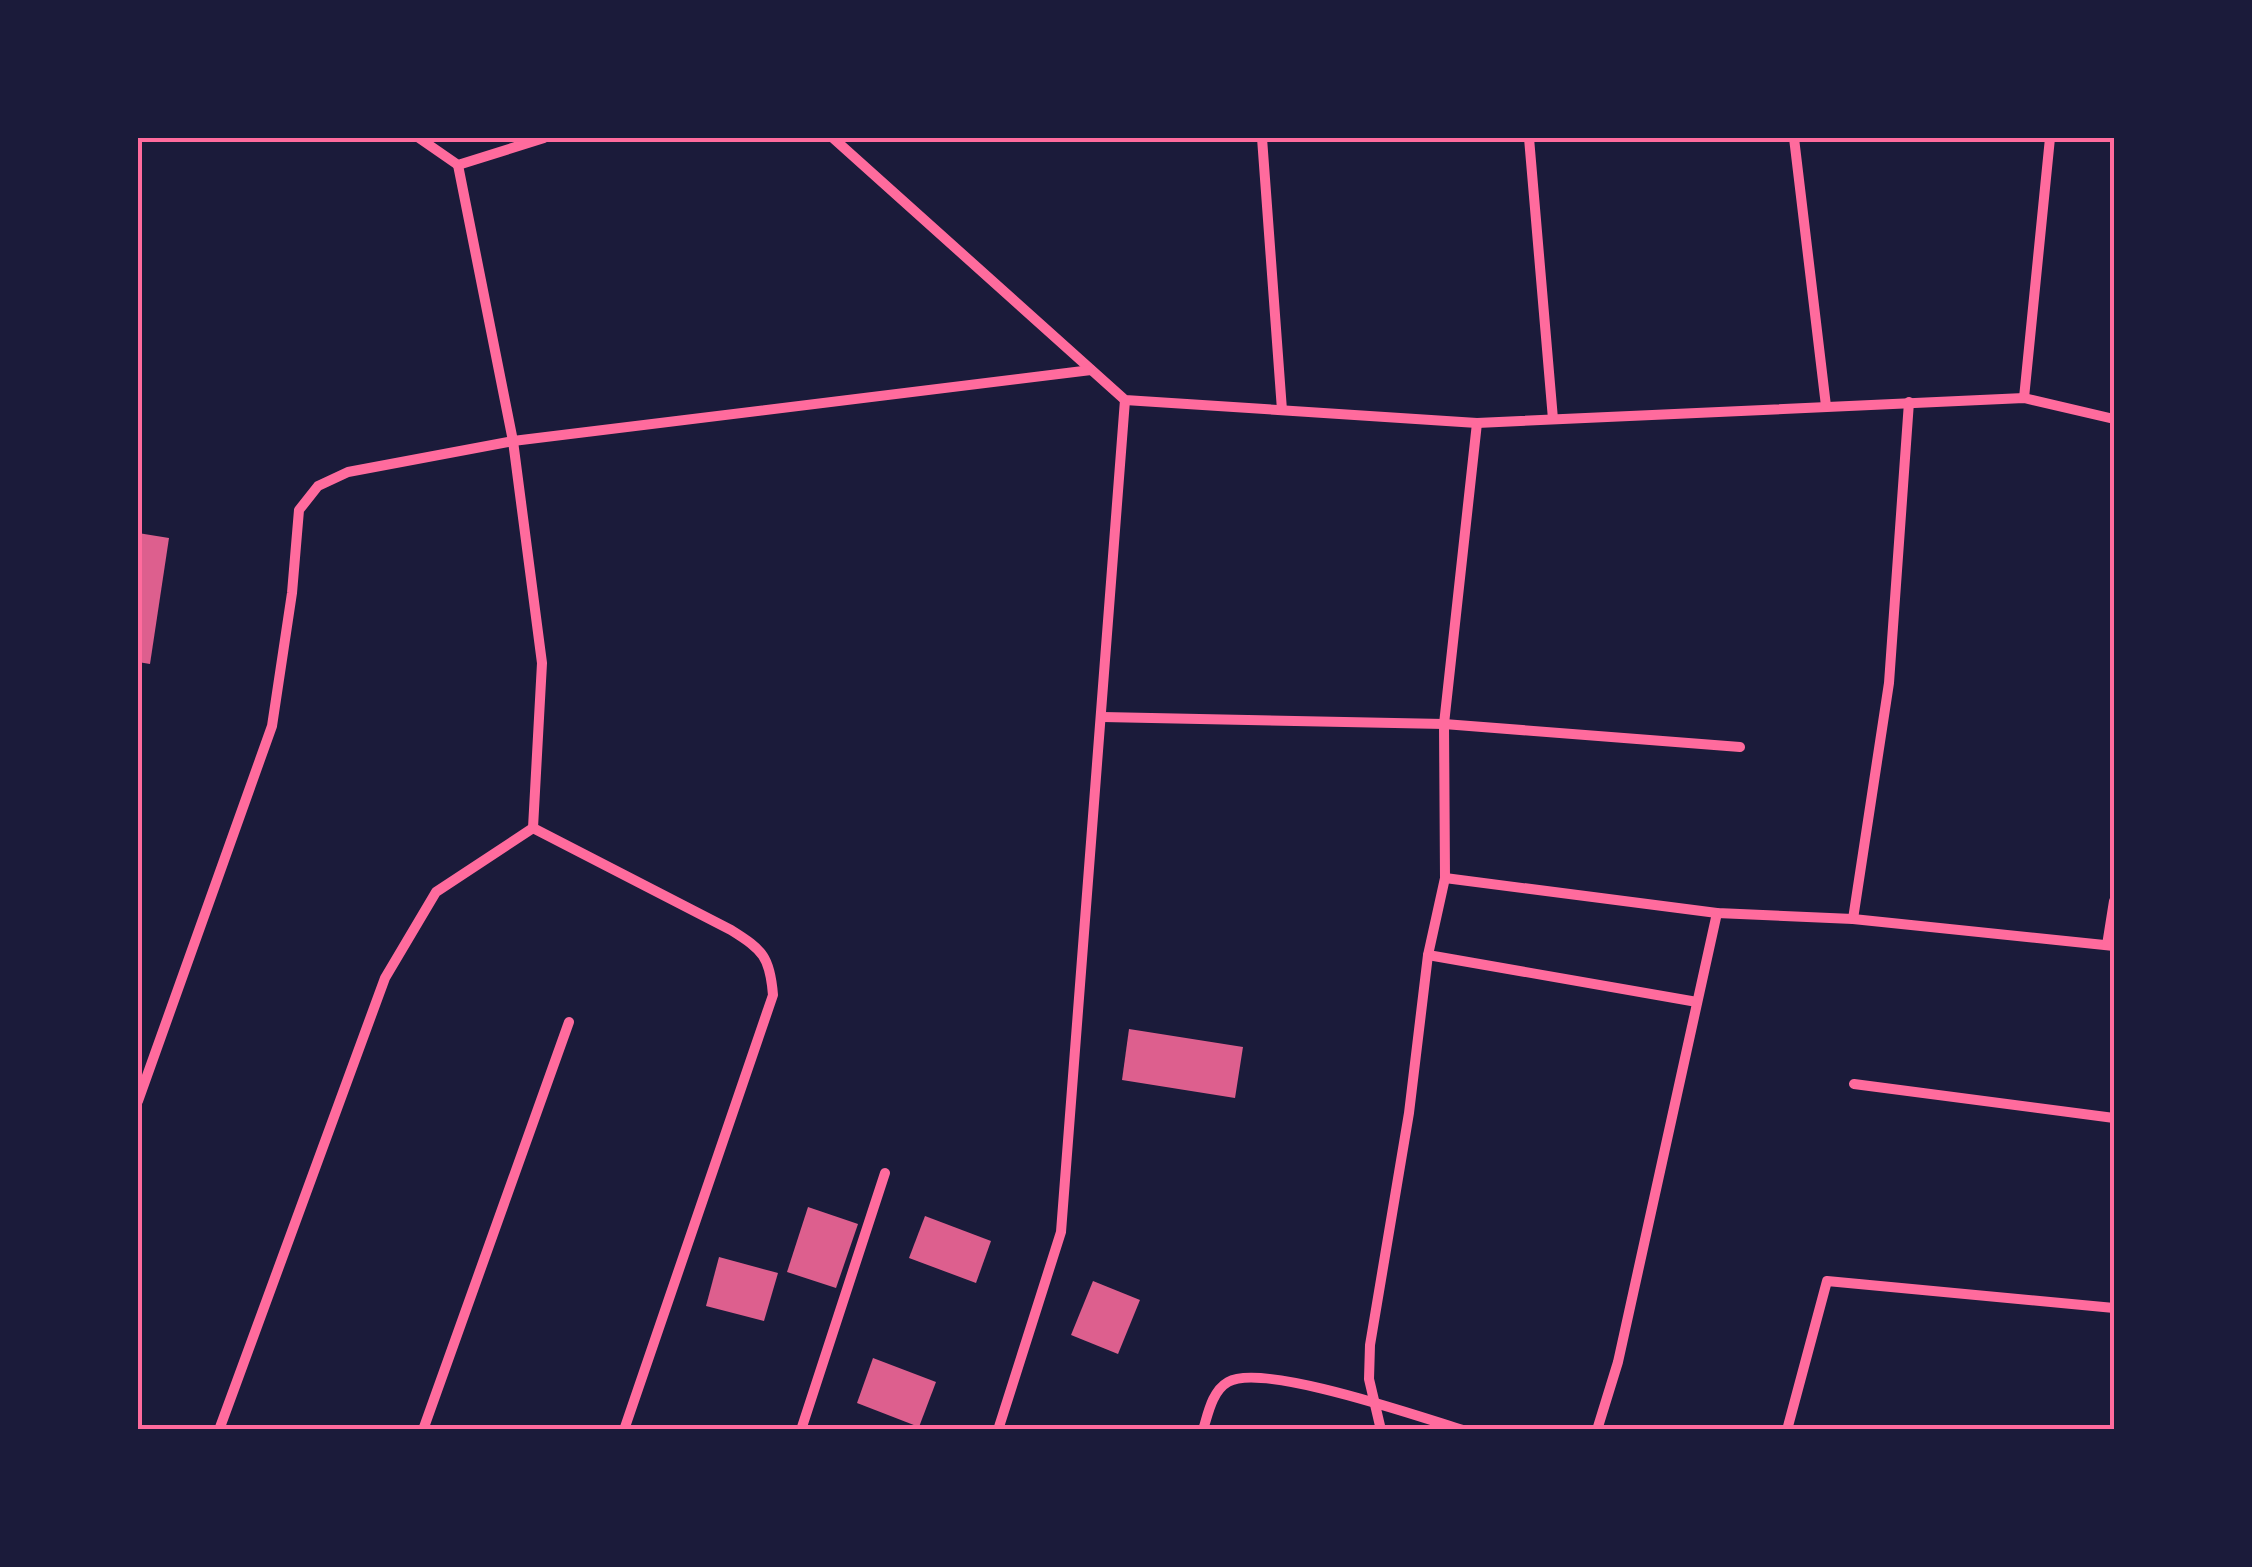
<svg xmlns="http://www.w3.org/2000/svg" width="2252" height="1567" font-family="'Archivo Narrow',sans-serif">
	<style>
		.building { fill: #dd5f8e }
		.lines { fill: none; stroke-linecap: round; stroke-linejoin: round }
		.minor { stroke: #ff6b9d; stroke-width: 10 }
		.neatline { fill: none; stroke: #ff6b9d; stroke-width: 4 }
	</style>
	<rect width="100%" height="100%" fill="#1b1b3a"/>
	<g class="building">
		<path d="M138,533l31,5 -19,126 -12,-2z"/>
		<path d="M1129,1029l114,18 -8,51 -113,-18z"/>
		<path d="M808,1207l50,17 -22,64 -49,-16z"/>
		<path d="M925,1216l66,25 -15,42 -67,-25z"/>
		<path d="M719,1257l59,16 -14,48 -58,-15z"/>
		<path d="M1093,1281l47,19 -22,54 -47,-19z"/>
		<path d="M873,1358l63,24 -17,45 -62,-24z"/>
	</g>
	<g class="lines">
		<g class="minor">
			<path d="M419,138l39,27 86,-27"/>
			<path d="M833,138l292,262 352,23 547,-25 90,21"/>
			<path d="M1262,138l20,272"/>
			<path d="M1529,138l24,281"/>
			<path d="M1794,138l32,268"/>
			<path d="M458,165l55,276 29,222 -9,165"/>
			<path d="M2024,398l26,-260"/>
			<path d="M1103,717l341,7 296,23"/>
			<path d="M533,828l198,102c32,20 39,27 42,65l-149,435"/>
			<path d="M1445,878l272,35 136,6 261,27"/>
			<path d="M1853,919l36,-236 20,-281"/>
			<path d="M2107,945l7,-44"/>
			<path d="M1428,955l269,47"/>
			<path d="M1854,1084l260,34"/>
			<path d="M138,1101l134,-375 20,-133 7,-83 19,-24 30,-14 165,-31 578,-71"/>
			<path d="M219,1430l166,-452 51,-86 97,-64"/>
			<path d="M423,1430l146,-408"/>
			<path d="M801,1430l84,-257"/>
			<path d="M998,1430l63,-198 64,-832"/>
			<path d="M1203,1430c5,-16 9,-39 25,-48 34,-20 192,35 235,48"/>
			<path d="M1381,1430l-12,-51 1,-34 39,-232 19,-158 17,-77 -1,-154 33,-301"/>
			<path d="M1597,1430l21,-68 99,-449"/>
			<path d="M1787,1430l40,-149 287,27"/>
		</g>
	</g>
	<rect width="2252" height="1567" fill="none" stroke="#1b1b3a" stroke-width="280"/>
	<rect x="140" y="140" width="1972" height="1287" class="neatline"/>
</svg>
